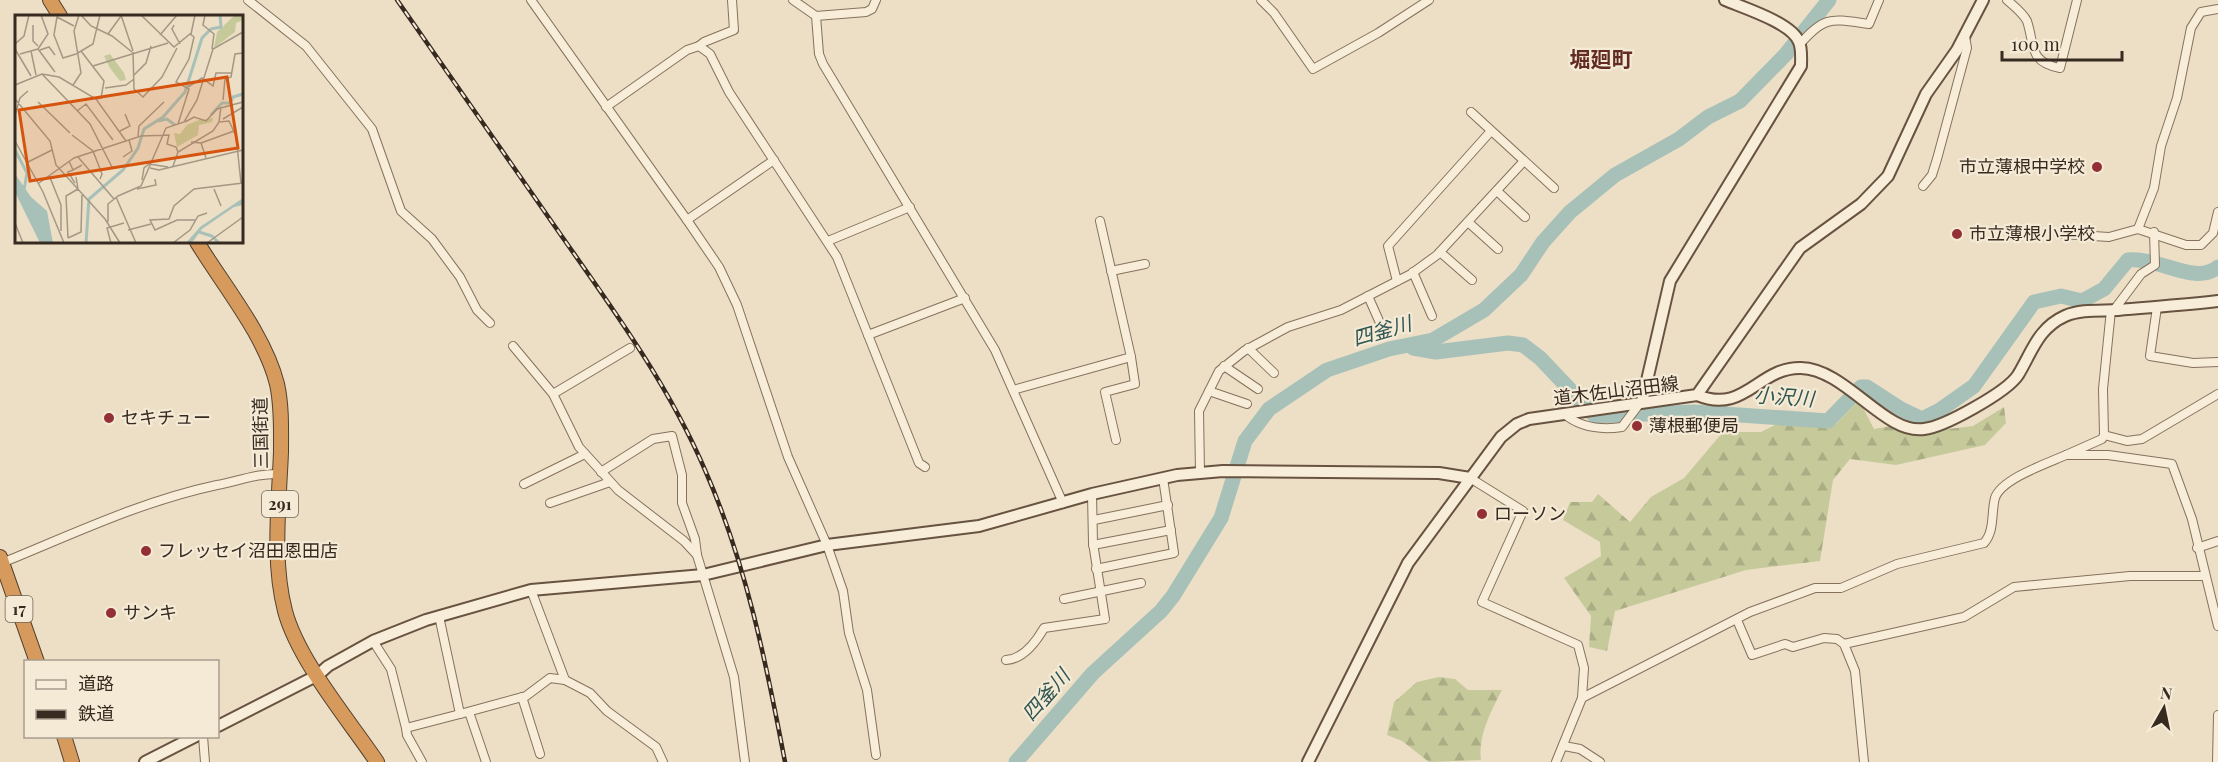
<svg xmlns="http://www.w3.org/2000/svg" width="2218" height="762" font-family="'Playfair Display','Noto Sans JP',serif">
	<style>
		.forest { fill: url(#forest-firs) }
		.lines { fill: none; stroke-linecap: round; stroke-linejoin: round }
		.river { stroke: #a7c0b8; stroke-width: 15 }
		.street-casing { stroke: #86715d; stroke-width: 10 }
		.secondary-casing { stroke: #685240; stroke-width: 14 }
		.highway-casing { stroke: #544031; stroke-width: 16 }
		.street { stroke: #f7edd9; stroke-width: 8 }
		.secondary { stroke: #f7edd9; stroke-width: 10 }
		.highway { stroke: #d69b5c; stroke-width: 14 }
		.rail-casing { stroke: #372a20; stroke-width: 4.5 }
		.rail { stroke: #f4ead5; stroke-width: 2; stroke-dasharray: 7; stroke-linecap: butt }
		.poi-dot { fill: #923035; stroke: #f4ead5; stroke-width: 2 }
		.labels { text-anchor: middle; stroke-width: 4.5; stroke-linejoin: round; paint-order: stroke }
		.shield { fill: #f4ead5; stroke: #706456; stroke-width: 1.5 }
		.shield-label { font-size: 16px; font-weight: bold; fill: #372a20 }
		.poi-label { font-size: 18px; fill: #372a20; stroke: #f4ead5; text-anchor: start }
		.street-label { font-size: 18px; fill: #372a20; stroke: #f4ead5 }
		.water-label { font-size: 20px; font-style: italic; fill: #305652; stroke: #f4ead5 }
		.quarter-label { font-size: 21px; font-weight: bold; fill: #622c22; stroke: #f4ead5 }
		.inset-river { fill: none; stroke: #a7c0b8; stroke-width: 3 }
		.inset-road { fill: none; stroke: #a49784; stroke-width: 1.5 }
		.view { fill: #d6540e; fill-opacity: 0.15; stroke: #d6540e; stroke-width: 3 }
		.inset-edge { fill: none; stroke: #372a20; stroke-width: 3 }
	</style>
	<defs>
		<pattern id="forest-firs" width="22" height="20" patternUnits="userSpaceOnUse" patternTransform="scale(1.5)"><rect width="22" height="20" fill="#c6ca9b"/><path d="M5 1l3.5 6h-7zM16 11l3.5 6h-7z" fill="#abae85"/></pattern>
	</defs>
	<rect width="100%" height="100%" fill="#ecdfc6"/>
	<g class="forest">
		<path d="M1859,400l15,29 23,-4 35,6 41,-5 31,-19 2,16 -21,22 -89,20 -46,-6 -17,21 -13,81 -74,9 -131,41 -8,40 -18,-4 2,-31 -27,-38 37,-22 -1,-14 -37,-22 7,-18h22l6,-8 32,28 21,-25 33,-19 39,-46h38l26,-13 49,5z"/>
		<path d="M1439,677l16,2 13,11h34c-11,21 -24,46 -21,70l-52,2 -27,-21 -15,-6 7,-33 23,-20z"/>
	</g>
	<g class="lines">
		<g class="river">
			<path d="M1413,348l23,4 72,-9 15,2 17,13 55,58 99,-4 134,9 33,-34h6l34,22 21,10 18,-9 34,-24 60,-84 27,-6 21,5 22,-12 24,-29c32,-3 67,26 90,7"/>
			<path d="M1016,762l77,-89 68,-62 12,-15 48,-78 24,-77 24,-32 58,-39 62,-21 44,-9 51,-30 37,-35 22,-33 27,-30 45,-37 64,-36 29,-22 32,-16 46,-47 43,-54"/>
		</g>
		<defs>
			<g id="street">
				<path d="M248,0l58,46 66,83 29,82 31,28 28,38 17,33 13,13"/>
				<path d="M531,0l156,220 32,47 18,38 51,152 39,88 16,46 6,42 18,57 9,65"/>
				<path d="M793,0l23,16 3,38 4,10 172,286 68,153"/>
				<path d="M1261,0l13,13 39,56 65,-36 51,-33"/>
				<path d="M2007,0c7,6 16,13 20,21 8,24 1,41 33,47l17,-68"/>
				<path d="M816,16l50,-4 6,-3 4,-9"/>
				<path d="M1800,44c25,-29 32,-25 69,-20l10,-24"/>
				<path d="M699,46l5,-4 30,-12 -2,-30"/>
				<path d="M606,107l81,-57 12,-4 11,8 19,38 108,165 82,206 6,4"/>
				<path d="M1471,112l83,76"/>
				<path d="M1923,186l9,-11 5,-16 30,-111 -2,-12"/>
				<path d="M1497,191l28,26"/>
				<path d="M687,220l87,-60"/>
				<path d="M1468,222l30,27"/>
				<path d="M2138,229l16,-41 7,-42 16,-48 14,-70 10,-16 17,-3"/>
				<path d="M2062,234l47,3 29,-8 48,16h15l12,-12 5,-21"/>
				<path d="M828,241l82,-34"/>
				<path d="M1440,252l32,28"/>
				<path d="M1111,271l34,-7"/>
				<path d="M1413,272l19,44"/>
				<path d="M1397,281l-9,-35 103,-115"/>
				<path d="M1368,296l16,36"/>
				<path d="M2157,307l-7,49 43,7 25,-1"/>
				<path d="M2111,310l-8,79 1,46 -2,4 -36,16h42l64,9 20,55 26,107"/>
				<path d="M2114,310l27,-36 14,-9 -1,-33"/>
				<path d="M868,335l97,-37"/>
				<path d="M513,346l40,48 26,53 39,43 66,51 13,14 37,122 11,85"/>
				<path d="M1248,348l26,25"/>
				<path d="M1224,366l34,23"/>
				<path d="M1013,390l118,-33 -31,-136"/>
				<path d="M1209,391l38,13"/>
				<path d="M553,394l77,-46"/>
				<path d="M1564,414c17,14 37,16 58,13l18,-24"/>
				<path d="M2104,435l23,6 15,-2 76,-45"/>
				<path d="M1116,440l-11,-48 30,-8 -4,-27"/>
				<path d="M601,472l52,-33 19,-3 10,39v28l13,36 2,16"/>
				<path d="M1200,473l-1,-62 20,-40 25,-20 44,-24 53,-17 70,-36 26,-19 87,-94"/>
				<path d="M1470,478l53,33 -41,91 96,43 6,23 -2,30"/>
				<path d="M524,484l61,-30"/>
				<path d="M550,503l60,-21"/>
				<path d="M1094,520l74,-15"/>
				<path d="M1093,545l78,-15"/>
				<path d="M2197,548l21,-7"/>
				<path d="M2,563c71,-29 140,-62 215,-78 21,-4 41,-12 63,-11"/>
				<path d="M1096,569l78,-16 -11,-75"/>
				<path d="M531,590l34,90 25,13 17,18 49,36 7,15"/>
				<path d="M1064,599l77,-16"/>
				<path d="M439,616l21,98 66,-18 24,-18 15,2"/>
				<path d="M1737,620l15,35 33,-11 8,3 31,-9 13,1 7,5 11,27 9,91"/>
				<path d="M373,641l18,28 15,59"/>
				<path d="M1844,644l120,-27 50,-30 116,-11h74"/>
				<path d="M1006,660c18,-1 30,-18 38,-32l61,-9 -12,-76 -1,-49"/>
				<path d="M522,697l18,57"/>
				<path d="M469,712l17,50"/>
				<path d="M203,736l2,26"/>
				<path d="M1564,746l16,3 20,13"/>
				<path d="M422,762l-15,-27 -1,-7 54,-14"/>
				<path d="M1556,762l26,-64 168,-86 65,-24h26l56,-24 87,-21c11,-12 7,-31 11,-45 6,-19 53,-35 71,-43"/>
				<path d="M2217,762l1,-47"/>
			</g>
			<g id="secondary">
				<path d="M1697,395c48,20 61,-28 104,-27 45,1 84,67 123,61 20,-2 83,-37 94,-54 14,-23 20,-47 47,-59 16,-7 36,-5 53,-6 34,-3 67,-5 100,-9"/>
				<path d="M1642,402l28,-121 131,-215c0,-7 1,-17 -2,-24 -7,-19 -55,-34 -74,-42"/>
				<path d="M218,726l100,-51 10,-9 45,-25 53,-21 105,-30 172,-15 124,-30 152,-19 113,-32 85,-19 46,-4 216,2 31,5"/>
				<path d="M145,762l51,-26"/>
				<path d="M1308,762l100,-199 93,-126 16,-13 12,-5 168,-24 103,-147 61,-44 27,-28 38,-82 31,-44 26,-50"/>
			</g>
			<g id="highway">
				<path d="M50,0l10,16"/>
				<path d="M197,242c26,43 68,93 80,142 5,22 4,46 4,68 -2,51 -9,109 4,159 13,49 63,108 92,151"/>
				<path d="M0,557l37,105"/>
				<path d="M64,736l8,26"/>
			</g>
		</defs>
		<use href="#street" class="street-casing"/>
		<use href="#secondary" class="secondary-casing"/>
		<use href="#highway" class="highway-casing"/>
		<use href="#street" class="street"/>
		<use href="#secondary" class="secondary"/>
		<use href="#highway" class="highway"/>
		<defs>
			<path id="rail" d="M397,0c55,79 111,159 166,238 52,74 106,148 142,232 41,93 61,192 80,292"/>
		</defs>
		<use href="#rail" class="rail-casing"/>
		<use href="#rail" class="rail"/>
	</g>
	<g class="poi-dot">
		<circle cx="2097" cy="167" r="6"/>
		<circle cx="1957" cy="234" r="6"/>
		<circle cx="109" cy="418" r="6"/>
		<circle cx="1637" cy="426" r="6"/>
		<circle cx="1482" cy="514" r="6"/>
		<circle cx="146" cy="551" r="6"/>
		<circle cx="111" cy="613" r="6"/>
	</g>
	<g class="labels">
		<g class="shield">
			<rect x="262" y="491" width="36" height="26" rx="4.5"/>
			<rect x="5.5" y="596" width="27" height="26" rx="4.5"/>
		</g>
		<g class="shield-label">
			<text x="280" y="510">291</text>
			<text x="19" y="615">17</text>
		</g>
		<g class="poi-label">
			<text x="2085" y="173" text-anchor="end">市立薄根中学校</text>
			<text x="1969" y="240">市立薄根小学校</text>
			<text x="121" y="424">セキチュー</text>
			<text x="1649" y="432">薄根郵便局</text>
			<text x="1494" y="520">ローソン</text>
			<text x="158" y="557">フレッセイ沼田恩田店</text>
			<text x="123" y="619">サンキ</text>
		</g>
		<g class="street-label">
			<text transform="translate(1616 391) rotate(-7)" y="6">道木佐山沼田線</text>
			<text transform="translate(261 433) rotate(-91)" y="6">三国街道</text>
		</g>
		<g class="water-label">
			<text transform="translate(1382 331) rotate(-16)" y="7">四釜川</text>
			<text transform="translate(1784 397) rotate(4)" y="7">小沢川</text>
			<text transform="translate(1046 695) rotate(-49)" y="7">四釜川</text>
		</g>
		<g class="quarter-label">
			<text x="1601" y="67">堀廻町</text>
		</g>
	</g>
	<g transform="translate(15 15)">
		<rect width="228" height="228" fill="#ecdfc6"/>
		<path d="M220,0h8v5l-7,3 -1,9 -21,16 3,-16zM95,39l14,19 2,7 -6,1 -10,-13 -6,-12zM198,103l-1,4 -13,3 -1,10 -21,12 -3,-14 6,1 7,-9 12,-5z" fill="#c6ca9b"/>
		<path d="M0,159l16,23 16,14 6,32h-13l-25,-51zM228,183v7l-9,2 -32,22 -8,11 -3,3h-5l14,-16z" fill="#a7c0b8"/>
		<path class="inset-river" d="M196,100l11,-12h8l3,-6 10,-3M143,106l9,-2 8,6M0,135l12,23 -3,17M23,205l8,23M184,217l13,4 7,7M71,228l3,-44 34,-29 15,-22 6,-19 19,-12 22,-25 17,-54 9,-9 10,-2 -1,-12"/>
		<path class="inset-road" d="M66,0l10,11 21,10 20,16M106,0l12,36M126,0l33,32 16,-13 4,3 -5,22 -13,23 13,7 -11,35M190,0l-2,10 11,9 -2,15M18,10v16l5,5M159,10l-2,4 8,15M59,11l-17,-9 -3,18 9,23 13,-4M93,19l13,-18M176,19l4,-19M145,20l17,-20M0,29l9,-8 5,-21M0,34l16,27M23,34l17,23M23,34l10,-15 -7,-19M25,35l9,-3 6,8M16,36l5,24M66,36l23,30 -3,17 -5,1M118,37l1,37 9,8 19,-20 15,-29M5,39l18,-5M61,39l17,-10 7,-29M78,51l75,-23M27,59l48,50 22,43M119,60l12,-12 5,-17M0,70l27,-11 17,3 37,22 30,42M58,70l8,-12 -7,-42 5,-16M173,72l14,-9 11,8 3,-13h15M90,73l21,-3 8,-6M0,84l35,42 6,24 49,54 15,24M208,85l2,-21 6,-2 4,-23 8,-1M23,87l32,31M206,92l-2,15 10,-1 7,15 5,47M62,96l9,-7 27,36M0,100l5,-17 8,-7M208,104l20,-12M170,107l9,-5 12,4 11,-12 26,-7M105,116l10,-5 -5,-12M57,120l21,16 9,23 -2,5M123,121l1,-10 25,-24M0,126l28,51 21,51M176,127l10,1 5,15M186,128l33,-12M63,142l36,42M108,142l9,-6 -3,-11M54,146l4,9 9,-5M13,147l24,-12M158,151l5,-14 35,-21 6,-9M135,153l9,2 84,-20M58,155l-5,2 7,11M34,160l12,30v26M127,165l2,-12 5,-4 19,3M24,168l35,-25 67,-22 28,-1 -2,9 9,3 2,5M122,174l19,-4 -1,-6M199,174l7,17M101,182l20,46M180,205h-18l-22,10 -5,-10 19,-1 5,-13 20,-17 49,-6M93,207v-18l10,-8 23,-10 25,-58 18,-6 13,-22 16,-51 30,-17M0,208l8,20M113,215l23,-6M53,223l-2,-42 12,-7 -2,-12M53,223l13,-6 1,-37M96,228l-4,-15 17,-5M158,228l17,-13 8,-14 9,-3M192,228l36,-26"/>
		<path class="view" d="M212,62l11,71 -208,33 -11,-71z"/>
		<rect width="228" height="228" class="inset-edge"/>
	</g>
	<rect x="24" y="660" width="195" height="78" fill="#f4ead5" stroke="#a89d8d" stroke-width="1.5"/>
	<rect x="36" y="680" width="30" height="9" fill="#f7edd9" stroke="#a89d8d" stroke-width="1.5"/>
	<text x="78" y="690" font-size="18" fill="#372a20">道路</text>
	<rect x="36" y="710" width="30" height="9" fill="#372a20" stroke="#a89d8d" stroke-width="1.5"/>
	<text x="78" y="720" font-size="18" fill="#372a20">鉄道</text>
	<g transform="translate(2164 708) rotate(9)" stroke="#f4ead5" stroke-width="4.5" paint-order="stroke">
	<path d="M0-4.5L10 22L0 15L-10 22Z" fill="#372a20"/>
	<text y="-9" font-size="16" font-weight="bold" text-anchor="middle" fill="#372a20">N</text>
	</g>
	<path d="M2002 51v9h120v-9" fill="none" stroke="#372a20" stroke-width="3"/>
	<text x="2011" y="51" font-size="18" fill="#372a20" stroke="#f4ead5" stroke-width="4.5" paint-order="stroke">100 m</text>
</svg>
